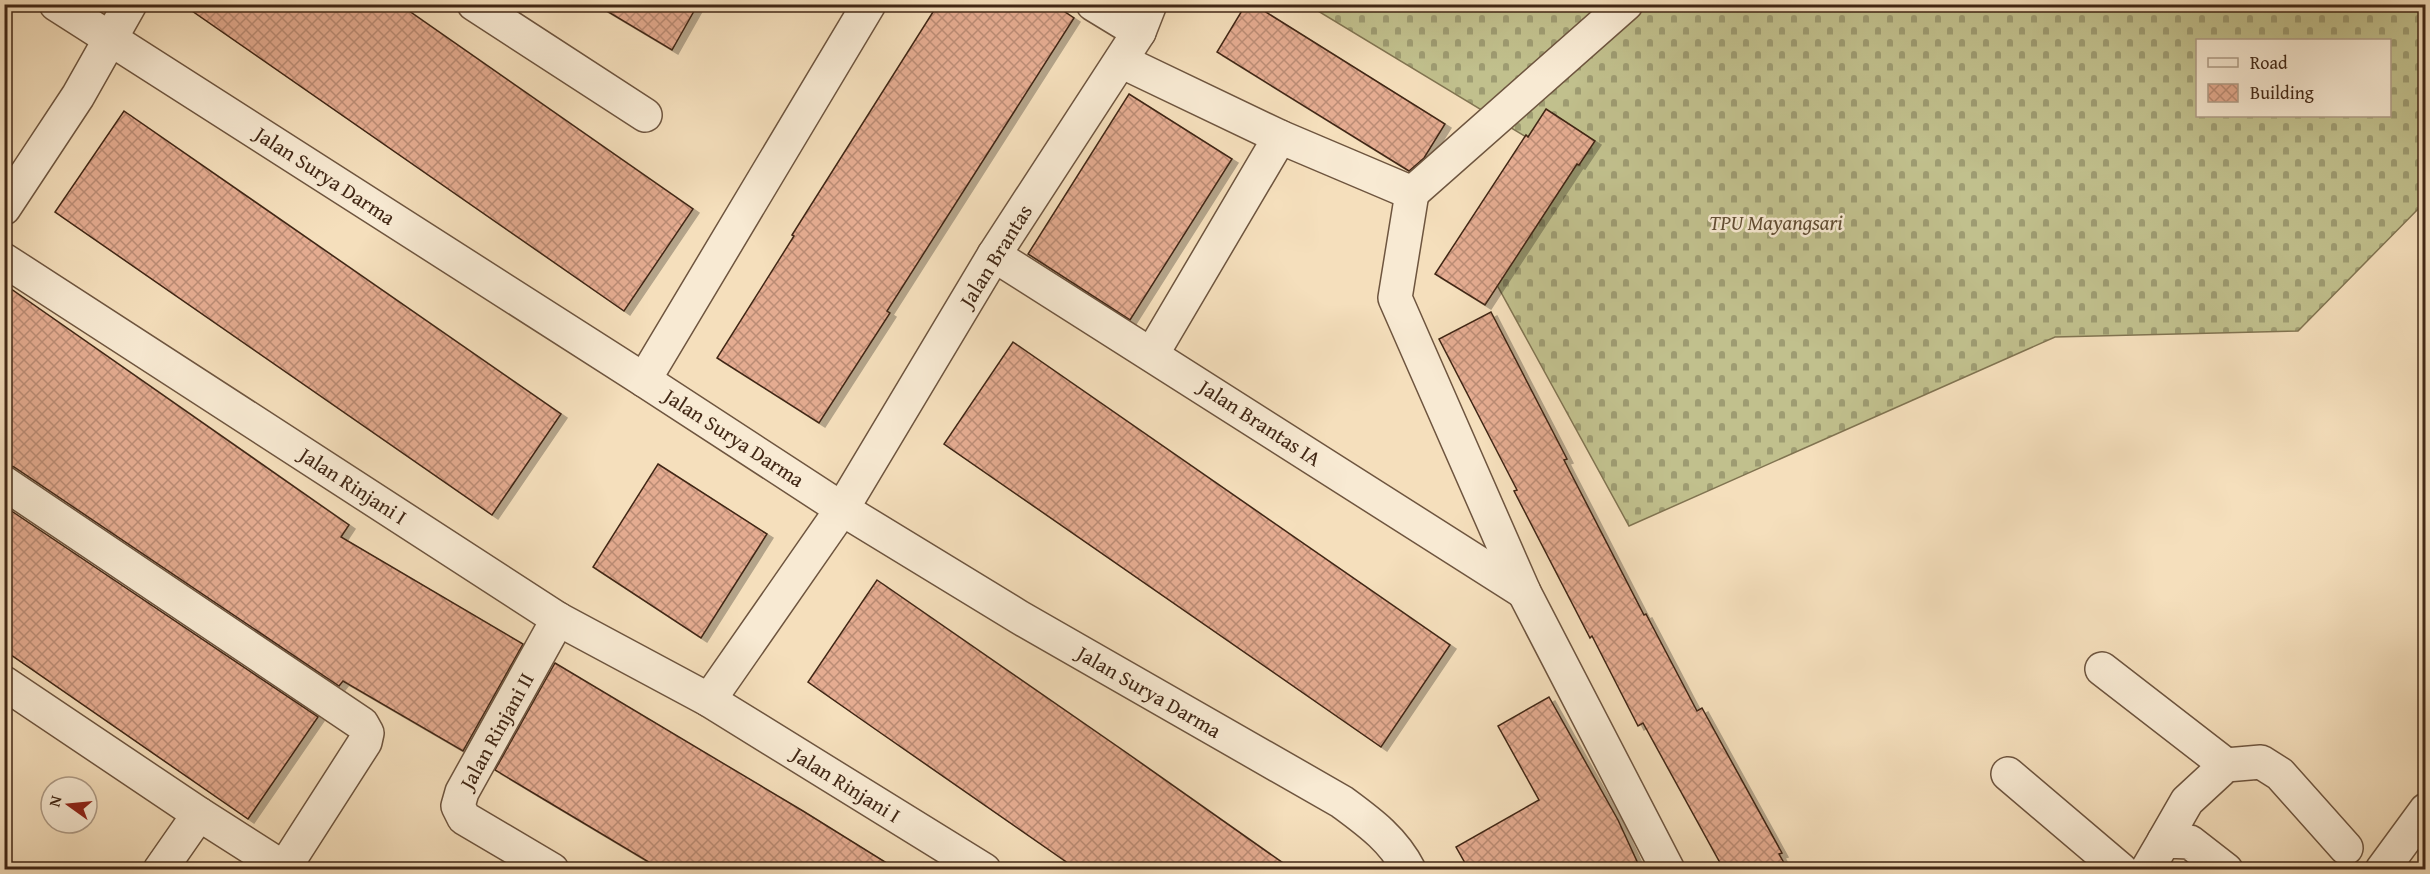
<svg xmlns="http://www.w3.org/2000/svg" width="2430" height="874" font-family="'Gentium Book Plus',serif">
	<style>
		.cemetery { fill: url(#cemetery-stones); stroke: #817451; stroke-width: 1.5; fill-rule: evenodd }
		.building { fill: url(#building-cross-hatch); stroke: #412715; stroke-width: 1.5; filter: url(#shadow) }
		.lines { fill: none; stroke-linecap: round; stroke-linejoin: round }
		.minor-casing { stroke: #6e553f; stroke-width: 36 }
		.minor { stroke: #f8ead3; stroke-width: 33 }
		.labels { text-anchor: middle; stroke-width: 5; stroke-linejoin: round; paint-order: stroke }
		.street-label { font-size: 21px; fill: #412715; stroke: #f8ead3 }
		.park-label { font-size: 21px; font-style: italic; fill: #614d33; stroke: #f8ead3 }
	</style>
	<defs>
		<pattern id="cemetery-stones" width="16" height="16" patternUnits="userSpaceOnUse" patternTransform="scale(1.5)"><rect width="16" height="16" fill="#c1c08d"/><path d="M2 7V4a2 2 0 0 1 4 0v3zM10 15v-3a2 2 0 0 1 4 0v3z" fill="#9e9c72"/></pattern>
		<pattern id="building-cross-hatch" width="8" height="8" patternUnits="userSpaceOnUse" patternTransform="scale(1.5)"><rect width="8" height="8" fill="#e5ac91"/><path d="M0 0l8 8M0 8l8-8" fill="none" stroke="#bb8c75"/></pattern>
		<filter id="shadow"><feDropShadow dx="6" dy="4" stdDeviation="0" flood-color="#0004"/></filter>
	</defs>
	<rect width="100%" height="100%" fill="#f5dfbc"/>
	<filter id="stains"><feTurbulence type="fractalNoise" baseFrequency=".00333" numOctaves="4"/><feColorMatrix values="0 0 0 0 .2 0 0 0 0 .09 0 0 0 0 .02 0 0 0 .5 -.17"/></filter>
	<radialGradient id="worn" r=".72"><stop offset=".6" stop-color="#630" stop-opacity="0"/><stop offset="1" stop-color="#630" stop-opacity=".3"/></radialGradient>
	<path class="cemetery" d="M1308,5h1117v197l-127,129 -243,6 -426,189 -138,-252 75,-113zM2198,40h192v76h-192z"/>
	<g class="building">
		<path d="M182,4h217l294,205 -69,102z"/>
		<path d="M595,4h103l-26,46z"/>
		<path d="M938,4h115l21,14 -187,293 3,2 -71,110 -102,-65 77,-122 -2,-1z"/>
		<path d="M1246,4h7l192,120 -21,34 -15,13 -192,-119z"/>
		<path d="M1129,94l103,65 -102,161 -102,-66z"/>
		<path d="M1546,109l49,32 -16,24 -2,-1 -92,141 -50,-31 91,-139 2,2z"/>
		<path d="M124,111l437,303 -69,101 -437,-303z"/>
		<path d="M4,284l345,241 -8,12 182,107 -60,107 -120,-70 -4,5 -325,-219 -10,-3z"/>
		<path d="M1491,312l76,147 -3,1 80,155 2,-1 51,97 5,-3 80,145 -3,1 9,16h-64l-81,-147 -5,3 -46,-90 -2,2 -76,-147 3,-1 -78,-151z"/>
		<path d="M1013,342l437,303 -69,102 -437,-303z"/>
		<path d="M658,464l109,70 -66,104 -108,-71z"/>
		<path d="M4,506l314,211 -70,102 -244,-169z"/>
		<path d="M877,580l247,171 169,119h-215l-203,-141 -67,-47z"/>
		<path d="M555,663l248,148 95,59h-236l-117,-70 -50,-30z"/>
		<path d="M1549,697l69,123 23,50h-172l-13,-23 83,-47 -41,-74z"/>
	</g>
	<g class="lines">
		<defs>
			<g id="minor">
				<path d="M56,4l588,376 198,129 177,108 323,185c27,20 51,37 67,68"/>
				<path d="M474,4l171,111"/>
				<path d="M1093,4l46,28"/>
				<path d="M1121,61l159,76 132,56 -17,105 129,294 144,278"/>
				<path d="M1412,193l214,-189"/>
				<path d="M4,208l74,-112 52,-92"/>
				<path d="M994,255l530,337"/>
				<path d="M4,260l554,359 151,81 275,170"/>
				<path d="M1152,354l128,-217"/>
				<path d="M644,380l225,-376"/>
				<path d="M4,483l358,241 5,9 -2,9 -77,120 -6,5 -83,-53 -195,-131"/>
				<path d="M2102,669l124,96"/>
				<path d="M709,700l133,-191 152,-254 145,-223 11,-28"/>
				<path d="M2008,774l113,96"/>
				<path d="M2164,841l23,-40 39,-36 35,-3 19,12 66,74"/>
				<path d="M160,870l39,-56"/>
				<path d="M552,870l-88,-52 -6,-12 4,-14 96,-173"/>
				<path d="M2147,870l17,-29 26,1 36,28"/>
				<path d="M2382,870l44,-60"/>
			</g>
		</defs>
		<use href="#minor" class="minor-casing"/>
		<use href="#minor" class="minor"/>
	</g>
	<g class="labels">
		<g class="street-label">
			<text transform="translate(325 176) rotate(33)" y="7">Jalan Surya Darma</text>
			<text transform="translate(996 256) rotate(-58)" y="7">Jalan Brantas</text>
			<text transform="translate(1260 423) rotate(33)" y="7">Jalan Brantas IA</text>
			<text transform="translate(734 438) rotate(33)" y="7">Jalan Surya Darma</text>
			<text transform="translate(353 486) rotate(33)" y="7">Jalan Rinjani I</text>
			<text transform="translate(1149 692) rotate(30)" y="7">Jalan Surya Darma</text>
			<text transform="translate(497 731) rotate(-61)" y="7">Jalan Rinjani II</text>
			<text transform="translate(846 785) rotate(32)" y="7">Jalan Rinjani I</text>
		</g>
		<g class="park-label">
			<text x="1776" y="230">TPU Mayangsari</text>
		</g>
	</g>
	<rect width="2430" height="874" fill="none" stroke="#f5dfbc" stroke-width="24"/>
	<rect x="6" y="6" width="2418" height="862" fill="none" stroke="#412715" stroke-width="3"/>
	<rect x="12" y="12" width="2406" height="850" fill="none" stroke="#412715" stroke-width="1.5"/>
	<rect x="2196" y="39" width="195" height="78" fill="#f8ead3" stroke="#af9c87" stroke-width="1.5"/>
	<rect x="2208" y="58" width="30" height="9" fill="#f8ead3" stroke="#af9c87" stroke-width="1.5"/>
	<text x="2250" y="69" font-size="18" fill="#412715">Road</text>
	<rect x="2208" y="84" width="30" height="18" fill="url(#building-cross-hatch)" stroke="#af9c87" stroke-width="1.5"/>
	<text x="2250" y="99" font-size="18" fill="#412715">Building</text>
	<g transform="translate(69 805) rotate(285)"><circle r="28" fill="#f8ead3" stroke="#af9c87" stroke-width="1.5"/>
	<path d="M0-4.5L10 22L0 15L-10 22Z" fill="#8f2418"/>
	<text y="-9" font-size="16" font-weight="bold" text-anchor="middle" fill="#412715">N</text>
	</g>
	<rect width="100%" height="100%" filter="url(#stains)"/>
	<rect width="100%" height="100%" fill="url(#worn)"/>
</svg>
